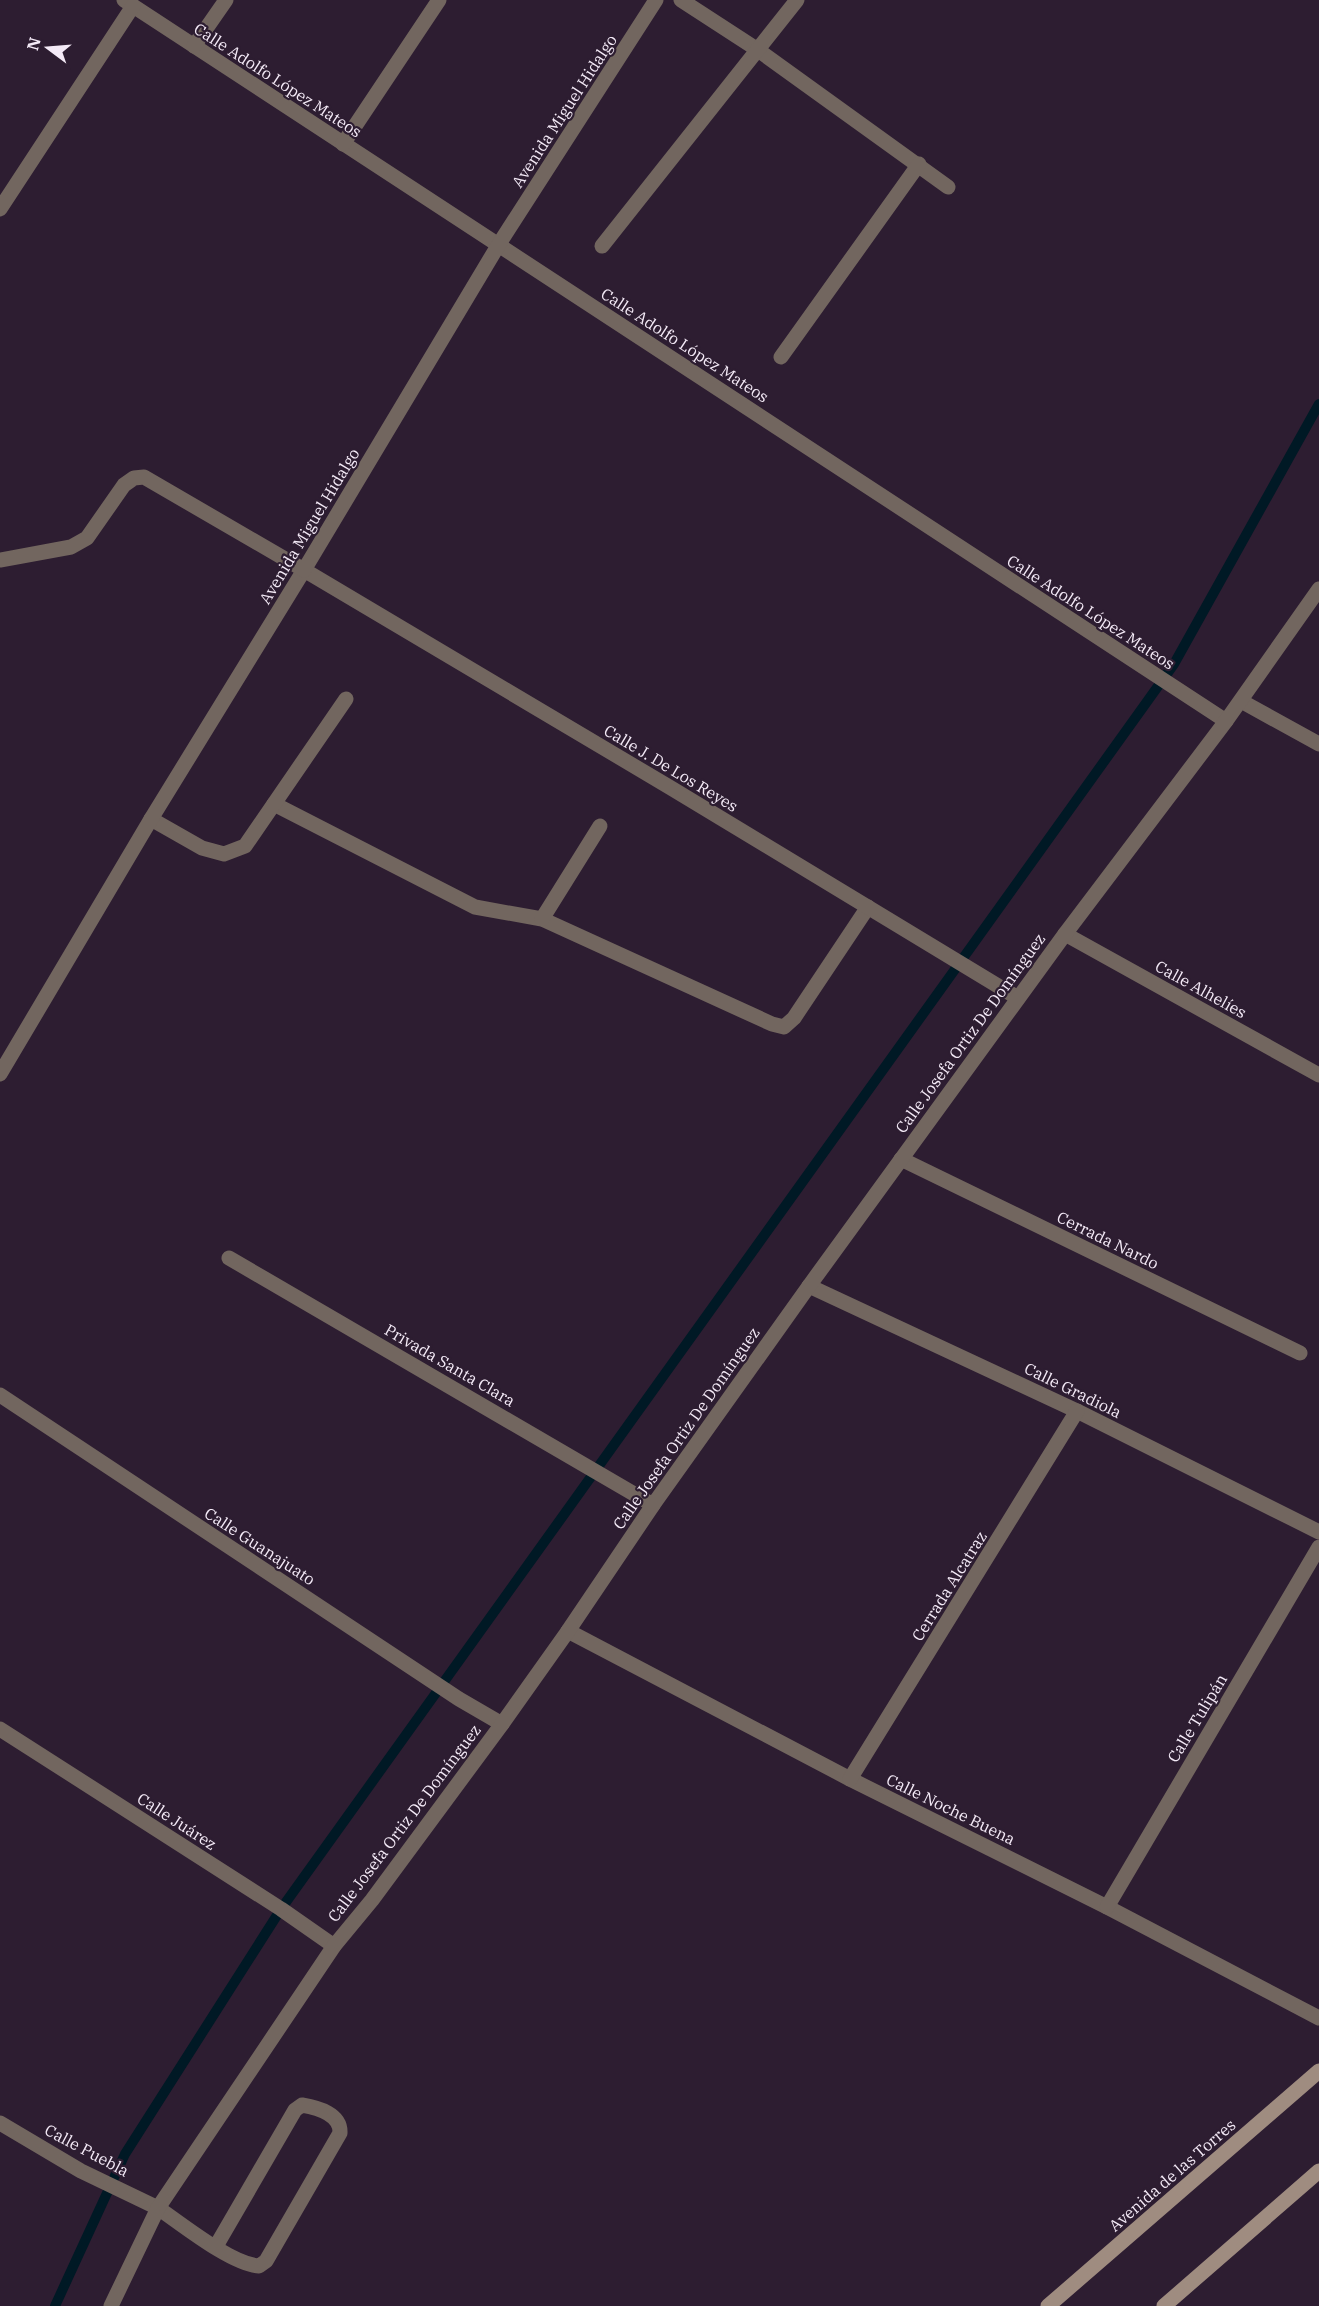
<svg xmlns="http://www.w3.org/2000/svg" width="1319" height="2306" font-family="'IBM Plex Serif',serif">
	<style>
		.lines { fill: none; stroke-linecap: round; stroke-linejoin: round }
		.stream { stroke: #001925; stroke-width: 10 }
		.service { stroke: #72665f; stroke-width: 15 }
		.minor { stroke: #72665f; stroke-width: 15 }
		.tertiary { stroke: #72665f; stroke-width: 15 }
		.secondary { stroke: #9f8c80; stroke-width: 15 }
		.labels { text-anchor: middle; stroke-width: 4.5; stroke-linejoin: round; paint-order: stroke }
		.street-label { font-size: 16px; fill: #f4eaf7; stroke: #2d1d31 }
	</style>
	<rect width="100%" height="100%" fill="#2d1d31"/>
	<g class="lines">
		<path class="stream" d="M55,2306l70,-152 156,-245 893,-1245 145,-260"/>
		<g class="service">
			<path d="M681,0l77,50 190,137"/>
			<path d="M602,246l195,-246"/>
			<path d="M781,357l138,-193"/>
			<path d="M274,804l201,103 67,12 230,105 12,3 10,-9 74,-111"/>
			<path d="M151,819l51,29 22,6 21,-8 101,-147"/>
			<path d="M542,919l58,-93"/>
			<path d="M158,2208c25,17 73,56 101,58l7,-5 74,-128c1,-19 -21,-25 -38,-28l-7,5 -76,131 -2,7"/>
		</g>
		<g class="minor">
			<path d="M124,0l1102,721"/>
			<path d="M194,46l32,-46"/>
			<path d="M343,144l96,-144"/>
			<path d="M0,209l133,-203"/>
			<path d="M1241,701l78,43"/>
			<path d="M1065,934l254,141"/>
			<path d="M0,1074l151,-255 153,-249 367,218 347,210"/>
			<path d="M901,1159l399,194"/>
			<path d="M229,1258l424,247"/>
			<path d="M809,1286l268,125 242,121"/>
			<path d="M568,1631l282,148 257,128 212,111"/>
			<path d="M0,1729l281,180 53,37"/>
			<path d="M850,1779l227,-368"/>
			<path d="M1107,1907l212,-360"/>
			<path d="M0,2123l81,48 77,37"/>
		</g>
		<g class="tertiary">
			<path d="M0,560l71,-13 16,-9 37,-53 10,-7 10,-1 160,93 195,-326 157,-244"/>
			<path d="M0,1395l459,304 43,25"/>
			<path d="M111,2306l47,-98 176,-262 38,-46 130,-176 66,-93 85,-126 156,-219 256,-352 161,-213 93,-132"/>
		</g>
		<g class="secondary">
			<path d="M1048,2306l271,-235"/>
			<path d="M1164,2306l155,-135"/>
		</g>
	</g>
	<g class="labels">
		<g class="street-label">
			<text transform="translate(278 80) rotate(33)" y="6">Calle Adolfo López Mateos</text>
			<text transform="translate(564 111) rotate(-57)" y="6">Avenida Miguel Hidalgo</text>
			<text transform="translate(685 345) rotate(33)" y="6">Calle Adolfo López Mateos</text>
			<text transform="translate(309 526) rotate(-59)" y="6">Avenida Miguel Hidalgo</text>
			<text transform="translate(1091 612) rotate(33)" y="6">Calle Adolfo López Mateos</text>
			<text transform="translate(671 768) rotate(31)" y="6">Calle J. De Los Reyes</text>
			<text transform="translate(1201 989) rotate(29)" y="6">Calle Alhelíes</text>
			<text transform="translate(970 1033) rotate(-54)" y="6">Calle Josefa Ortiz De Domínguez</text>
			<text transform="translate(1108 1240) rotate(26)" y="6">Cerrada Nardo</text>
			<text transform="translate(450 1365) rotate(30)" y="6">Privada Santa Clara</text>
			<text transform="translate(1073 1390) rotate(26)" y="6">Calle Gradiola</text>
			<text transform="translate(686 1428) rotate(-55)" y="6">Calle Josefa Ortiz De Domínguez</text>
			<text transform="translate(260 1546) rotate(33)" y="6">Calle Guanajuato</text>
			<text transform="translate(949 1586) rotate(-58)" y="6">Cerrada Alcatraz</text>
			<text transform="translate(1197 1718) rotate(-59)" y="6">Calle Tulipán</text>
			<text transform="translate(951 1809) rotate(26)" y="6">Calle Noche Buena</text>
			<text transform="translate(177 1821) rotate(33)" y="6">Calle Juárez</text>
			<text transform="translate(404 1823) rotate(-53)" y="6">Calle Josefa Ortiz De Domínguez</text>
			<text transform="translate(87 2150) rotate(28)" y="6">Calle Puebla</text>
			<text transform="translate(1172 2175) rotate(-41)" y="6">Avenida de las Torres</text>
		</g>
	</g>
	<g transform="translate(48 48) rotate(286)" stroke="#2d1d31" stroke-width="4.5" paint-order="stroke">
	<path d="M0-4.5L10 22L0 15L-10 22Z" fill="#f4eaf7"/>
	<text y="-9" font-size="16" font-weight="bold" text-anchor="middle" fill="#f4eaf7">N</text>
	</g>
</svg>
